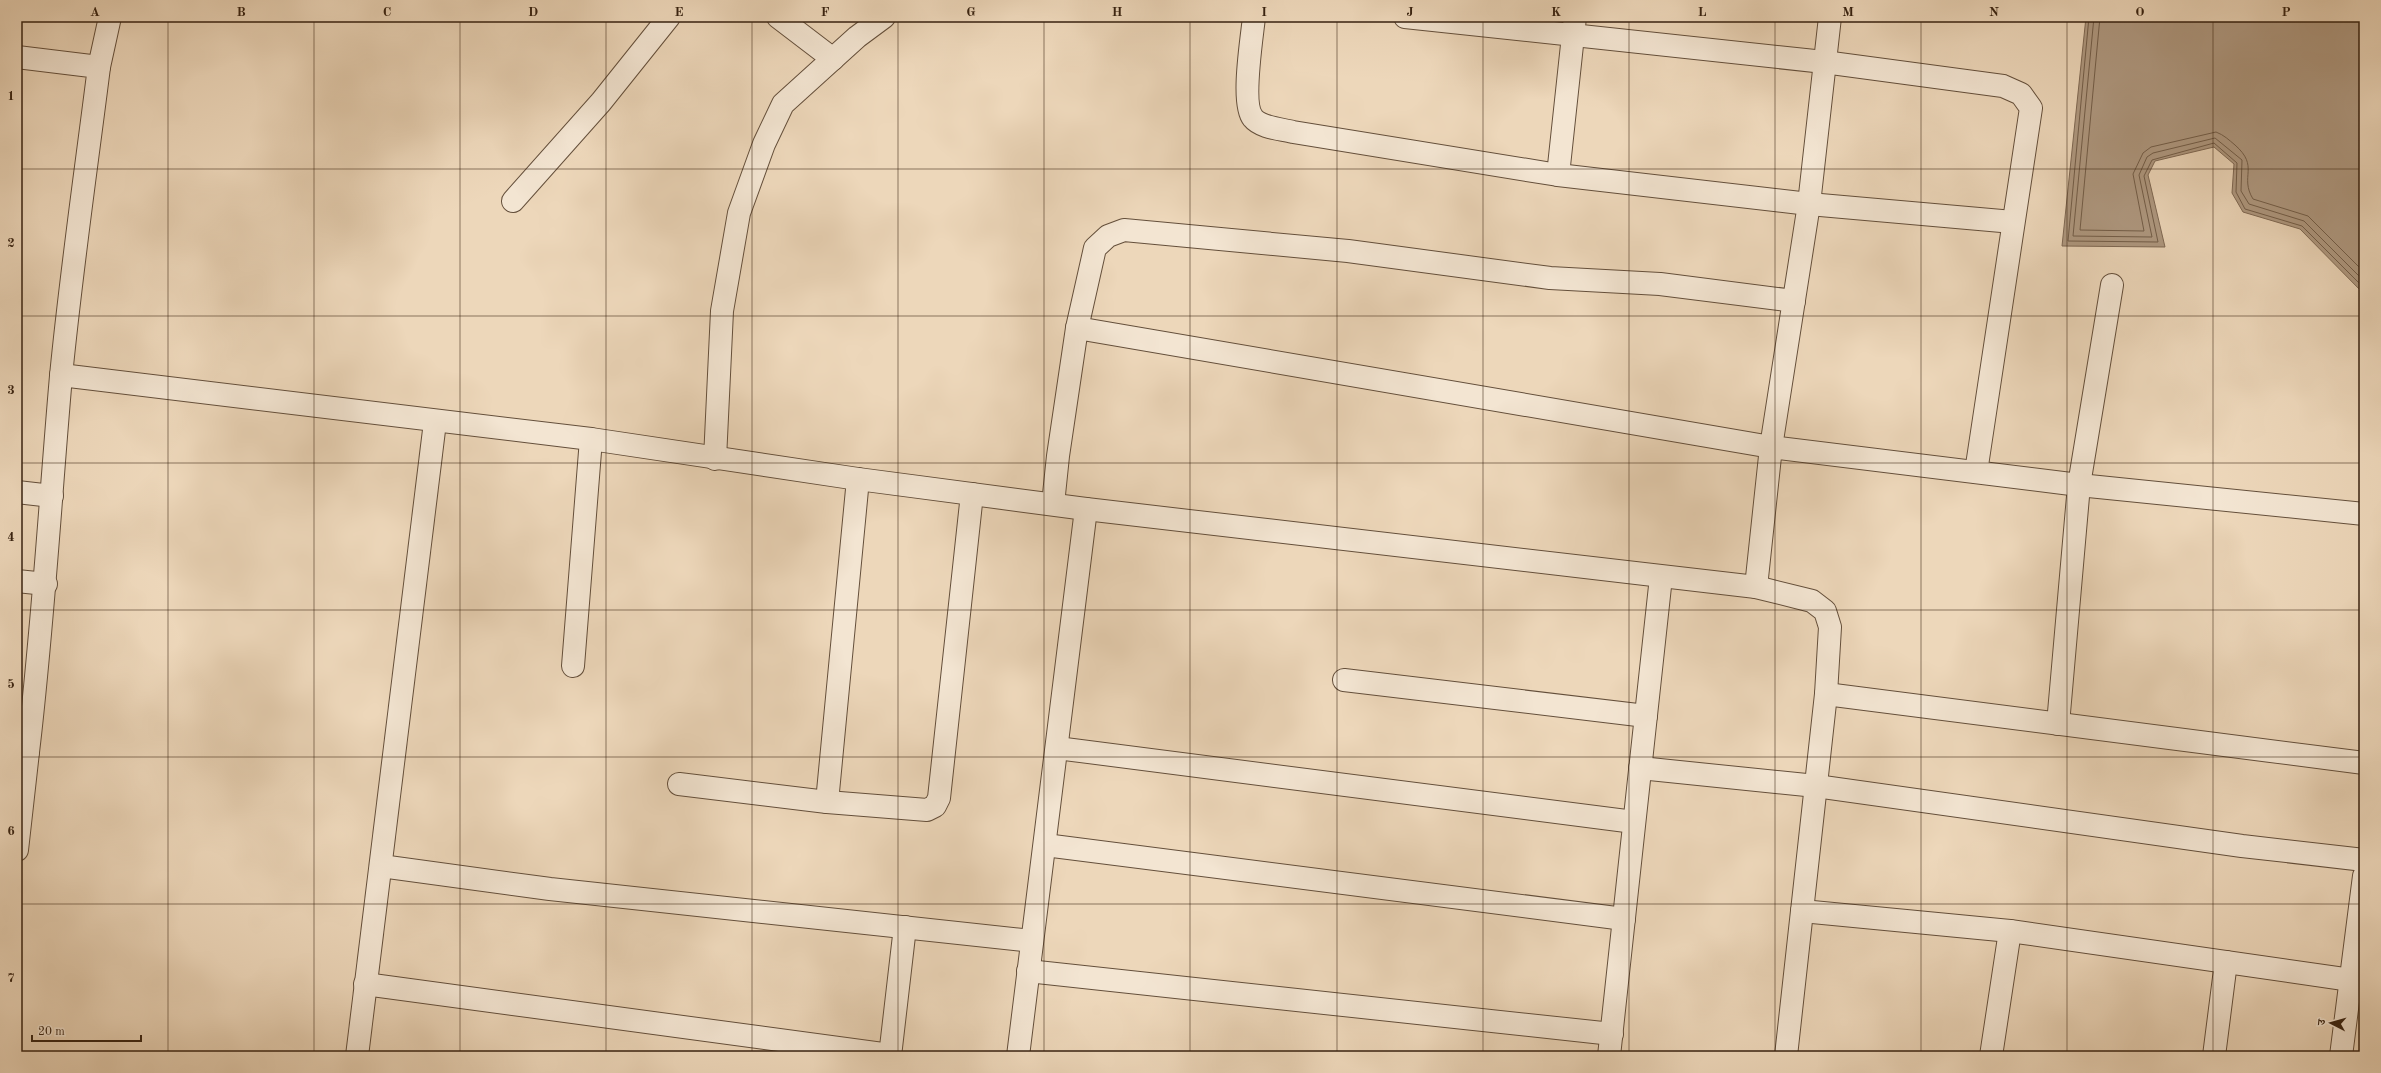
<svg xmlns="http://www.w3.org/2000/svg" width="2381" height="1073" font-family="'Old Standard TT','Noto Serif Devanagari',serif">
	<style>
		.water { fill: #af9981; stroke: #7f6954 }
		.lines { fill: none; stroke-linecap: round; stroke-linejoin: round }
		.shore { stroke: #735e49; stroke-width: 1 }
		.minor-casing { stroke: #644f3b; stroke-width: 24 }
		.minor { stroke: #f3e5d2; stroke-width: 22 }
		.grid { fill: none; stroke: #372211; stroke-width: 1; stroke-opacity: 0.55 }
		.neatline { fill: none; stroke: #372211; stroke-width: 1.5 }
		.grid-label { font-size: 13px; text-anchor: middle; font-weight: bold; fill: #372211 }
	</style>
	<rect width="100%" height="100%" fill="#edd7ba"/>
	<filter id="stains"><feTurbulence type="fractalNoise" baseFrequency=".005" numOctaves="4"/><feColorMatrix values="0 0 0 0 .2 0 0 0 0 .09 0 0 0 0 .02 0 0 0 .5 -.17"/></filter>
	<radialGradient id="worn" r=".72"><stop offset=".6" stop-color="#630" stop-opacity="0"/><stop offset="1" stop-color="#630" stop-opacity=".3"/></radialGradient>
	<path class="water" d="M2086,17h278v277l-64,-65 -57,-17 -11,-19 2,-29 -20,-17 -59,14 -7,14 17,72 -103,-1z"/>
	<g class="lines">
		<g class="shore">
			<path d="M2089,17l-21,224 90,1 -14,-66 8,-16 62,-17 23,20 -1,29 9,17 57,17 62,62"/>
			<path d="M2094,17l-21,219 79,1 -13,-62 8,-18 6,-4 62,-15 27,22 -1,31 8,13 55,17 60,60"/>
			<path d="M2100,17l-20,213 64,1 -11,-57 10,-21 8,-6 65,-15c8,3 13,8 19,13 25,22 4,31 18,54l55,17 56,56"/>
		</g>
		<defs>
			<g id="minor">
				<path d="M778,17l55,42"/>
				<path d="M1254,17c-2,20 -13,87 -1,101 8,10 29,11 40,14l265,43 251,29 204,18"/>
				<path d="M1405,17l419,45 179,24 18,8 10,14 -55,364"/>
				<path d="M17,57l82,10c-13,103 -28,206 -38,309 -11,126 -18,251 -33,376l-11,-1"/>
				<path d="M99,67l11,-50"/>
				<path d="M1558,175l17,-158"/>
				<path d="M513,201l88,-99 68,-85"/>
				<path d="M1077,328l18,-80 13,-12 16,-6 224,21 202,27 110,6 134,17"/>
				<path d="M61,375l530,64 267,40 228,30 670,78 15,-140 308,38 285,29"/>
				<path d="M715,459l7,-148 17,-98 25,-69 19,-40 74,-67 27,-20"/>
				<path d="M17,492l35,4"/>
				<path d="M1053,504l5,-48 19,-128 694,119 38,-243 21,-187"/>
				<path d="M17,581l29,3"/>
				<path d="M1756,587l56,14 13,10 5,16 -4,67 -40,362"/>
				<path d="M573,666l18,-227"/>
				<path d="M1344,680l302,36"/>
				<path d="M1826,694l538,69"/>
				<path d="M2058,724l21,-239 33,-200"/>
				<path d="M1057,748l577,74"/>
				<path d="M1640,768l176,18 426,60 122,14"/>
				<path d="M679,784l148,18 100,8 8,-4 4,-8 33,-304"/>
				<path d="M827,802l31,-323"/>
				<path d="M1045,845l579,74"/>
				<path d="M17,850l11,-98"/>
				<path d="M381,866l169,23 482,52"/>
				<path d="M1802,911l208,20 341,49"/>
				<path d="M1028,971l584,63"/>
				<path d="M365,984l525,71"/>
				<path d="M357,1056l78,-634"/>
				<path d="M890,1056l15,-129"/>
				<path d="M1018,1056l68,-547"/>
				<path d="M1609,1056l52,-479"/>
				<path d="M1991,1056l19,-125"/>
				<path d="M2214,1056l12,-94"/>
				<path d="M2341,1056l23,-180"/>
			</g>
		</defs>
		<use href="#minor" class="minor-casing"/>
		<use href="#minor" class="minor"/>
	</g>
	<path class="grid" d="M168,17v1039M314,17v1039M460,17v1039M606,17v1039M752,17v1039M898,17v1039M1044,17v1039M1190,17v1039M1337,17v1039M1483,17v1039M1629,17v1039M1775,17v1039M1921,17v1039M2067,17v1039M2213,17v1039M17,169h2347M17,316h2347M17,463h2347M17,610h2347M17,757h2347M17,904h2347"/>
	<rect width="2381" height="1073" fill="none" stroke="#edd7ba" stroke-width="44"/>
	<g transform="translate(2331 1023) rotate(276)" stroke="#f3e5d2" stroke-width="3" paint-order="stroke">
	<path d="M0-3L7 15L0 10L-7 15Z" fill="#372211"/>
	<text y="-6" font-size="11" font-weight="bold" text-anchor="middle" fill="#372211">उ</text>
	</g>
	<path d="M32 1035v6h109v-6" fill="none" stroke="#372211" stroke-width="2"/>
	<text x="38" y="1035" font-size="12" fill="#372211" stroke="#f3e5d2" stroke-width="3" paint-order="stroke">20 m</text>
	<rect x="22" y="22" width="2337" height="1029" class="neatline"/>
	<g class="grid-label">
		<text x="95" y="16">A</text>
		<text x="241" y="16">B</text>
		<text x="387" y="16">C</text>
		<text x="533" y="16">D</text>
		<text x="679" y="16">E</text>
		<text x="825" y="16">F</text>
		<text x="971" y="16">G</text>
		<text x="1117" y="16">H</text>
		<text x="1264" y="16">I</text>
		<text x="1410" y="16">J</text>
		<text x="1556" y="16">K</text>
		<text x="1702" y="16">L</text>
		<text x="1848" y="16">M</text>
		<text x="1994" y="16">N</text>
		<text x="2140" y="16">O</text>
		<text x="2286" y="16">P</text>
		<text x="11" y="100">1</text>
		<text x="11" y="247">2</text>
		<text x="11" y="394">3</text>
		<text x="11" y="541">4</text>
		<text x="11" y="688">5</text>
		<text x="11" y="835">6</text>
		<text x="11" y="982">7</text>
	</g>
	<rect width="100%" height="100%" filter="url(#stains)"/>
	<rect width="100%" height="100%" fill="url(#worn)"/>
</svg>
